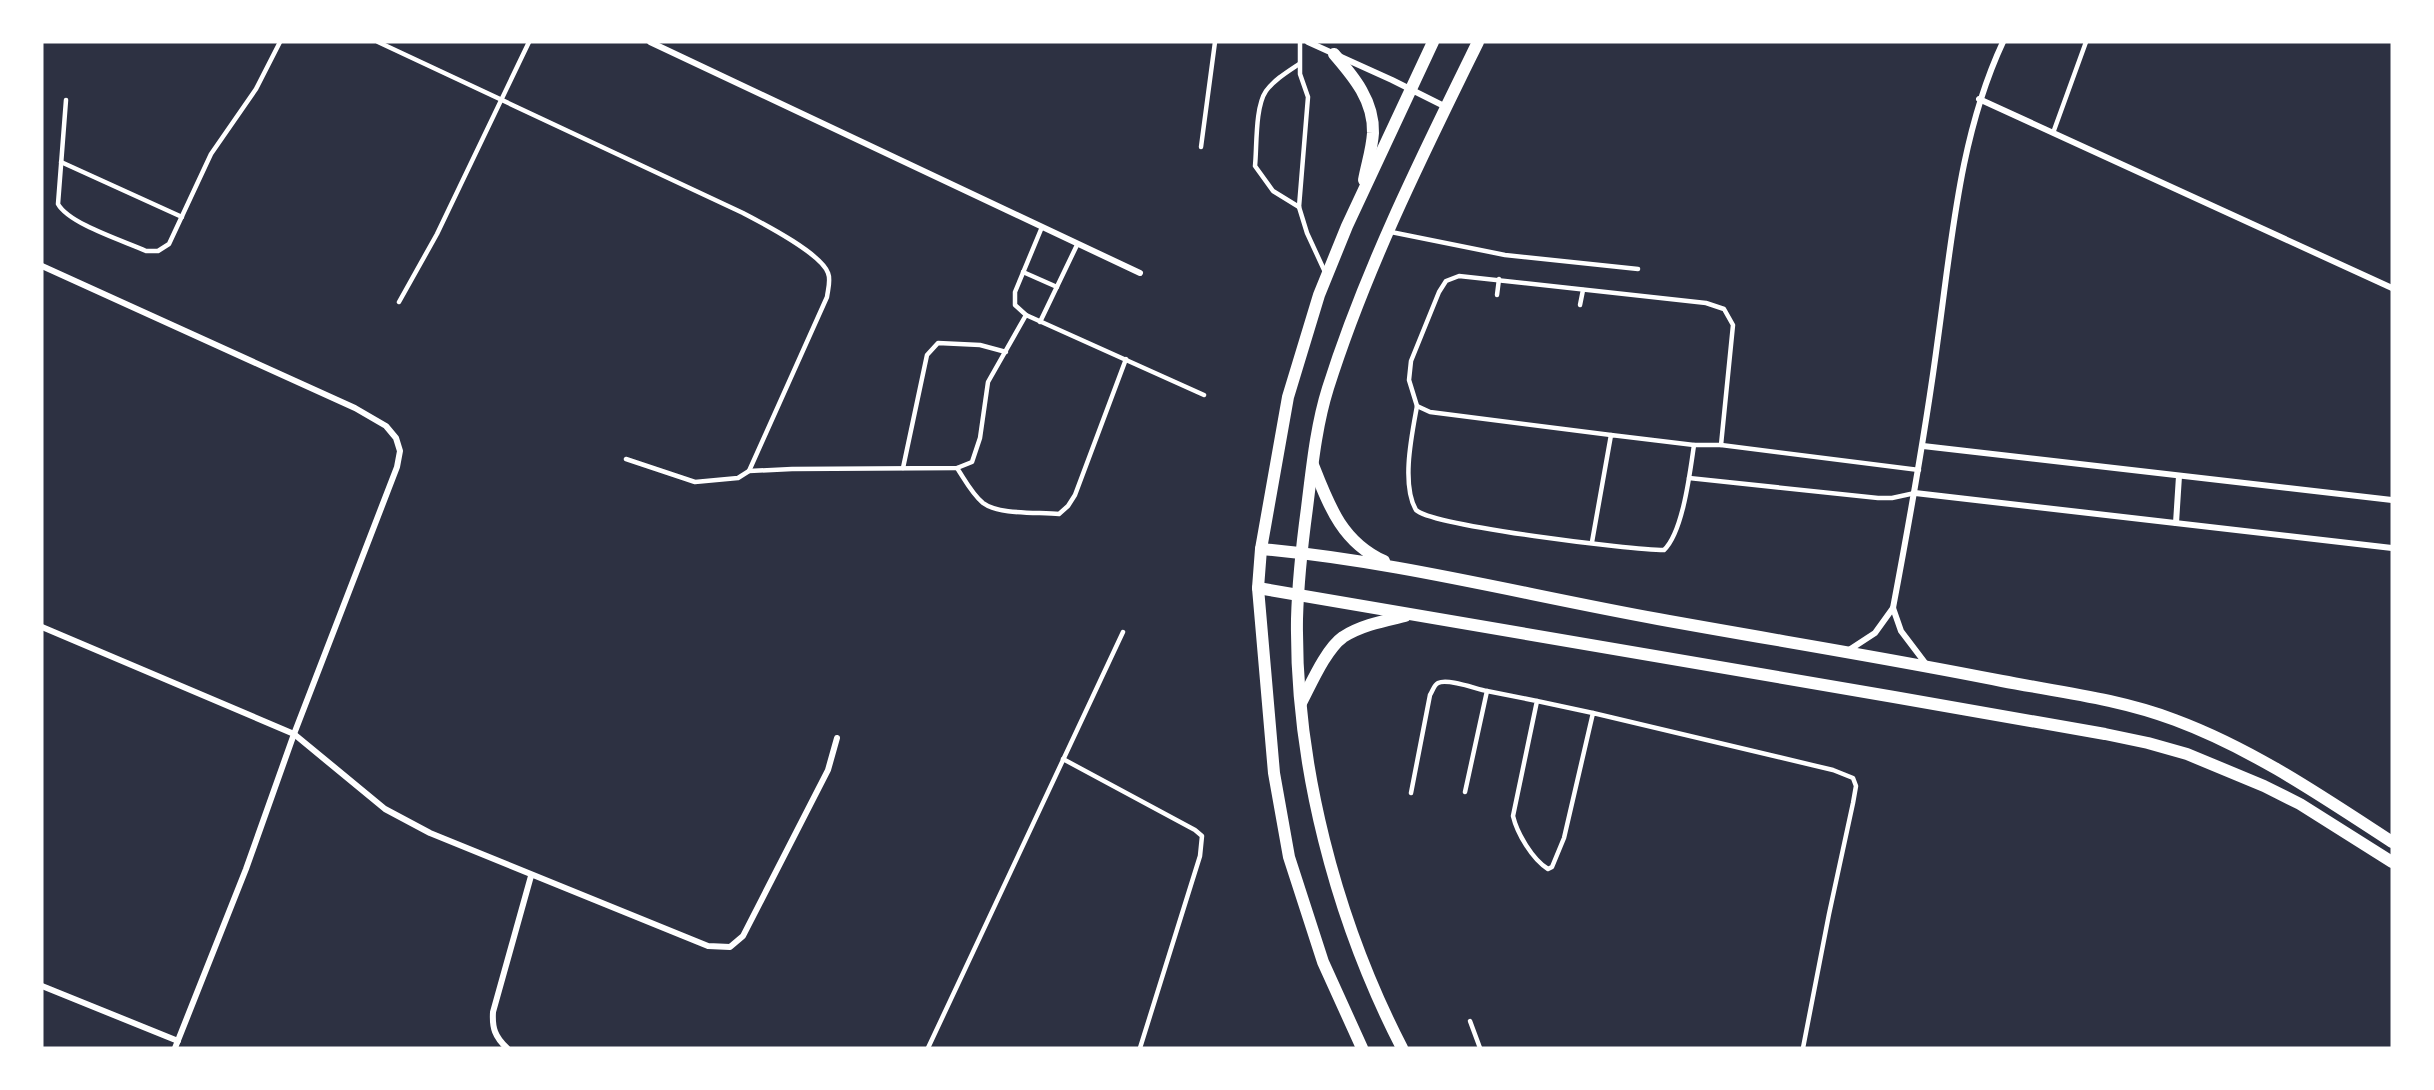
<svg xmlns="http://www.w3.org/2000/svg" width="2434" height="1090" font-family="'Alegreya Sans',sans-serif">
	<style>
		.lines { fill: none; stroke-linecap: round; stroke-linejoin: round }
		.service { stroke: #fff; stroke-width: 4.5 }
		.minor { stroke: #fff; stroke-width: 6 }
		.secondary { stroke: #fff; stroke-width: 12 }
	</style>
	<rect width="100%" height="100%" fill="#2d3142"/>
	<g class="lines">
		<g class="service">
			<path d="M378,42l365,171c19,10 78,40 85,60 3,7 0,16 -1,24l-78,174"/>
			<path d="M1300,42v32l8,23 -9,110 8,26 18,39"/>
			<path d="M1299,64c-12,8 -25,16 -33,27 -11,16 -9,55 -11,75l18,25 26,16"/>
			<path d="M66,100l-8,104c11,20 66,37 88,47h12l11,-7 42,-90 45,-65 24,-47"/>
			<path d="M2053,133l33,-91"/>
			<path d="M1201,147l14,-105"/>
			<path d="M61,162l121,55"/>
			<path d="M1042,227l-27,65v13l11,10 178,80"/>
			<path d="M1391,232l114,23 133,14"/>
			<path d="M1023,272l34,15"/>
			<path d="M1497,295l2,-16"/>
			<path d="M399,302l38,-68 92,-192"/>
			<path d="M1580,305l3,-15"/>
			<path d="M1040,322l37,-77"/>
			<path d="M1417,406c-5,28 -16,78 -1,104 17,16 215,40 248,40 19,-18 26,-78 30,-105"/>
			<path d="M1611,435l-181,-23 -13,-6 -8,-26 2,-19 28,-69 7,-11 13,-5 247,27 18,6 9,16 -12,120"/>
			<path d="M626,459l69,23 43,-4 11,-7 43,-2 165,-1 15,-6 8,-24 8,-56 38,-67"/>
			<path d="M903,468l24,-113 11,-12 42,2 26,7"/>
			<path d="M957,468c8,12 15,26 26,35 16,12 55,9 76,11l9,-8 7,-11 51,-136"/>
			<path d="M1689,478l189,20h14l23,-5"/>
			<path d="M1592,542l19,-107 83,10h27l198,25"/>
			<path d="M1537,701l56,12"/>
			<path d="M1063,759l132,71 7,6 -2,20 -60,192"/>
			<path d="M1465,792l22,-101 50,10 -24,115c4,17 19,43 35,53l4,-2 12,-29 29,-125 240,57 20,8 3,8 -3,17 -24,111 -26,134"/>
			<path d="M1411,793l19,-98c3,-5 4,-10 8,-12 10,-5 38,6 49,8"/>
			<path d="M1470,1021l10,27"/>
			<path d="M928,1048l195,-416"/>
		</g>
		<g class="minor">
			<path d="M650,42l490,231"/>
			<path d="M1308,42l84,38 54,27"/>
			<path d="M1979,99l413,189"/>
			<path d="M42,266l313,142 31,18 10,12 4,13 -3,16 -103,267 -48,135 -71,179"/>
			<path d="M1923,446l469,54"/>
			<path d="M1915,493l477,55"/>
			<path d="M2176,523l3,-47"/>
			<path d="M42,627l252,107 91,75 45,24 278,113 22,1 13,-11 85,-166 9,-32"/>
			<path d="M1849,650l26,-17 18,-25"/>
			<path d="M1926,664l-25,-33 -8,-23c17,-90 33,-179 45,-270 14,-100 22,-204 65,-296"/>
			<path d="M42,986l136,55"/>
			<path d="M507,1048c-12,-11 -15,-20 -14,-36l38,-136"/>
		</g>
		<g class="secondary">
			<path d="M1334,54c20,23 40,47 39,79 -1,16 -6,31 -9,47"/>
			<path d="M1313,465c16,41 29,77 71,96"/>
			<path d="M1261,549c134,12 264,46 397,70 115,21 230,39 344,62 58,11 118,18 173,39 78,29 148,77 217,122"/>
			<path d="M1258,588l636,109 211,37 43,9 39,11 77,32 36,18 92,58"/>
			<path d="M1301,703c10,-19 25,-54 42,-66 19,-12 41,-16 62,-21"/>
			<path d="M1362,1048l-39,-86 -34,-105 -15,-84 -16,-185 3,-39 27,-152 31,-102 28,-69 86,-184"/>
			<path d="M1402,1048c-66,-128 -107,-284 -105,-429 1,-37 5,-74 10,-111 5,-40 9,-82 21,-120 38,-120 95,-234 150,-346"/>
		</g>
	</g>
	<rect width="2434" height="1090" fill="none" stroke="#ffffff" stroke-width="87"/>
</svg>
